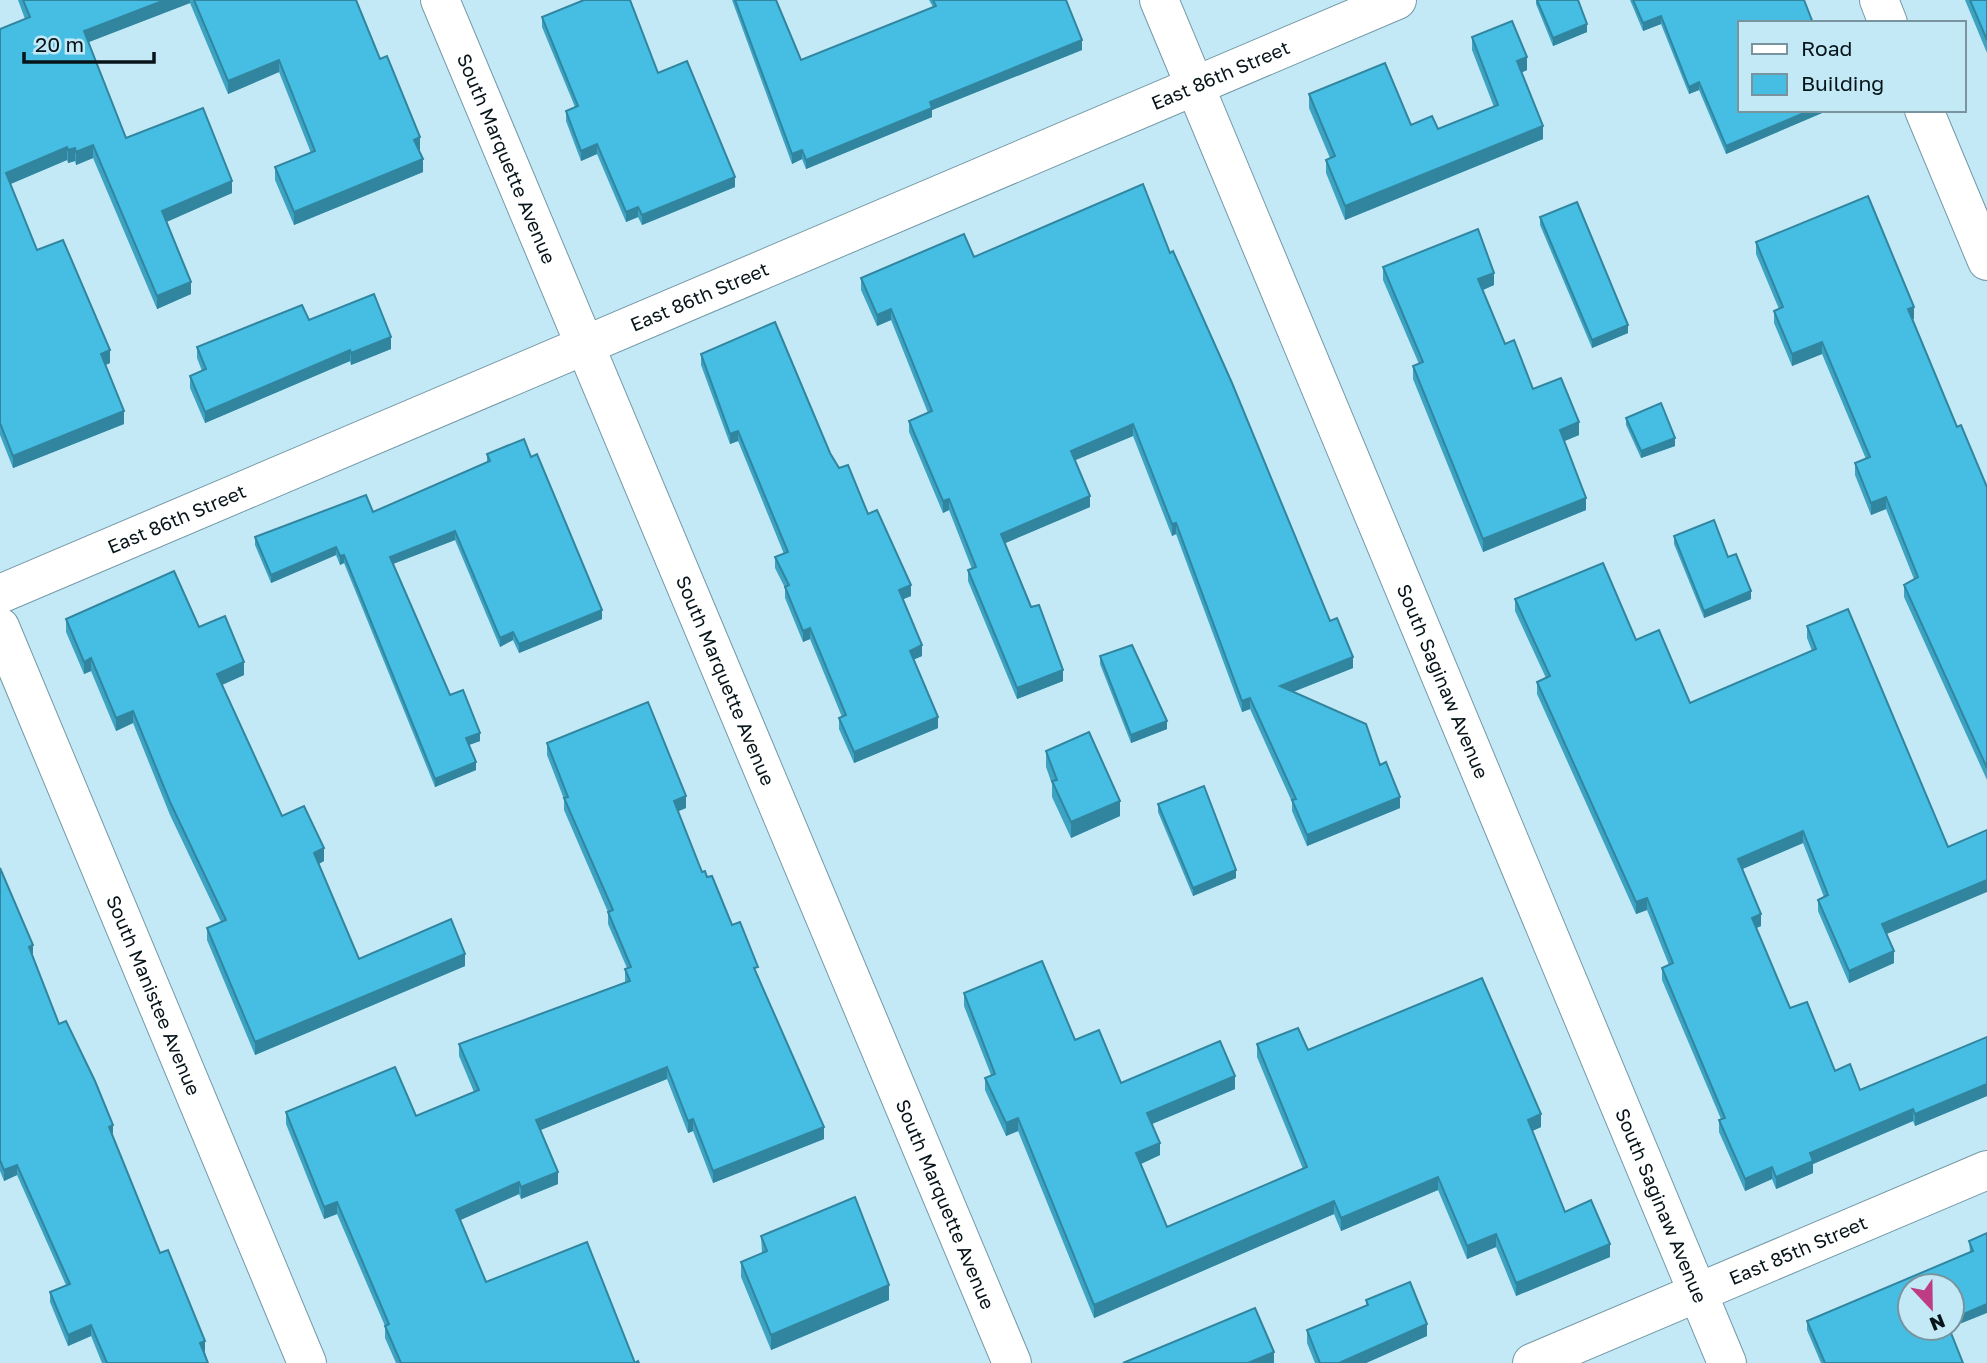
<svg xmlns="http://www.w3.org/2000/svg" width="1987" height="1363" font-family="'Golos Text',sans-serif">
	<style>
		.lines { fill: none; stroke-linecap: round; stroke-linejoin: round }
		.street-casing { stroke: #7599a6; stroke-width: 40 }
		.street { stroke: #fff; stroke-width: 38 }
		.wall { fill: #3ca3c3 }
		.shaded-wall { fill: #31859f }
		.building { fill: #46bee3; stroke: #31859f; stroke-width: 2 }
		.labels { text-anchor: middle; stroke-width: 7; stroke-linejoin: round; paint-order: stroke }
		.street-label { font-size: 19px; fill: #071419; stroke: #c3e9f7 }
	</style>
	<rect width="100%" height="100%" fill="#c3e9f7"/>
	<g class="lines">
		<defs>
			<g id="street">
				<path id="s1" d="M440,0l572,1363"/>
				<path id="s2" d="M1159,0l568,1363"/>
				<path d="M1879,0l9,23"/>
				<path d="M1924,110l63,151"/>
				<path id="s3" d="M0,594l1397,-594"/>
				<path id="s4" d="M0,627l307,736"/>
				<path id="s5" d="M1532,1363l455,-193"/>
			</g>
		</defs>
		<use href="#street" class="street-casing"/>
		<use href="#street" class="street"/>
	</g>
	<g class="wall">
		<path d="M18,0h338l24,59 40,91h-1l4,22 -129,53 -19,-45v-13l36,-14 -32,-81 -51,22 -38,-91 -102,39 38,96 106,55 -66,29 25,72 -34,15 -64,-151 -17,7 -1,-4 -7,2 -1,-3 -57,24 27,66 73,113 -5,2 19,59 -111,44 -13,-33v-406l25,-10z"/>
		<path d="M732,0h44l25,60 132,-53 -4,-7h137l16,50 -150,60v7l-126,52 -4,-10 -10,5z"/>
		<path d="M1536,0h42l9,32 -34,14 -17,-42z"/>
		<path d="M1630,0h174l-64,23 82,87v3l-96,41 -27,-64 -10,4 -28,-70 -18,7z"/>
		<path d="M1965,0h22v53z"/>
		<path d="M542,17l116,56 77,114 -93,38 -4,-8 -12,5 -29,-68 -16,7 -15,-40v-10l9,-4 -33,-80z"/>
		<path d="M1472,37l55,33 -6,3 22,66 -198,81 -19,-47v-13l4,-2 -21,-50v-14l102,31 27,4 56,-22 -22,-57z"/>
		<path d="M1540,217l88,116 -36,15 -52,-123z"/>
		<path d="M1756,242l158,77h-2l45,108 30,60v293l-83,-183v-12l10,-6 -28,-70 -15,6 -16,-40v-12l11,-4 -44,-105 -30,12 -18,-43v-12l5,-2 -23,-55z"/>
		<path d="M1170,253l160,368 23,47 -60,24 87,73 20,43 -93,38 -15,-35v-9l-42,-93 -8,3 -66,-178 -4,2 -39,-100 -58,24 15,47 -85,36 58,138 -46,18 -49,-118v-11l4,-1 -23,-59 -6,3 -34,-81v-11l19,-8 -37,-93 -14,6 -16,-36v-12l113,-21z"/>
		<path d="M1383,267l111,18 -11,5 22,54 28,45 46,46 -15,6 22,69 -103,42 -70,-173v-13l6,-2 -36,-84z"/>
		<path d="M309,320l82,29 -40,16 -1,-4 -145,62 -15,-35v-12l12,-5 -5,-13v-11z"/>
		<path d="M701,354l129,99 38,61 43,82 -8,3 19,57 -9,4 25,68 -84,35 -15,-34v-11l3,-1 -32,-78 -7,3 -18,-44v-10l-10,-20v-11l9,-3 -46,-113 -8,3 -29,-79z"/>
		<path d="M1626,418l49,28 -34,12 -15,-33z"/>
		<path d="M487,454l115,165 -83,34 -6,-13 -13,7 -45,-107 -62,24 57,131 30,46 -11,4 7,25 -41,17 -91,-224 -4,2 -4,-10 -65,28 -16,-38v-8l118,-25 114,-49z"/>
		<path d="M1674,536l54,21 23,42 -47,19 -30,-74z"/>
		<path d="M1515,599l121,41 54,63 122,-52 -5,-13v-12l141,221 -62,87 8,29 -45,20 -31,-72v-11l6,-3 -21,-54 -61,26 19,57 -5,2 34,80 45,63 25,19 127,-53v59l-72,30 -2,-5 -100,43v9l-37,16 -4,-10 -27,12 -26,-59v-12l2,-1 -59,-139v-12l7,-3 -22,-55 -11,4 -99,-220v-12l9,-4 -31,-67z"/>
		<path d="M66,619l133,8 45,48 -22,10 60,131 42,45 -5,3 40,95 106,7 -210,89 -48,-115v-12l14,-6 -51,-107 -37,-92 -17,8 -25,-60 -7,3 -18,-42z"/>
		<path d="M1100,656l67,73 -36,14 -31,-79z"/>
		<path d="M547,743l139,65 -8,3 24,61 30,53 26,52 66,162 -111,44 -20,-52 -5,2 -21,-54 -127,51 18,54 -37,15 -2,-5 -59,26 26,62 149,81h4h-243l-11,-25v-12l-48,-112 -13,5 -38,-95v-12l130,4 58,-24 -15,-36v-12l166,-62v-13l2,-1 -19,-44v-12l-44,-102v-11l-17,-44z"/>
		<path d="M1046,751l74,65 -49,22 -19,-41v-13l-6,-17z"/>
		<path d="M1158,804l78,74 -43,18 -35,-84z"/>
		<path d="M0,868l59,156 54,112h-1l48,117 45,99 3,11h-106l-11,-27 -23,10 -18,-44v-10l16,-7 -49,-110 -13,6 -4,-10z"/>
		<path d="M964,993l111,47 46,43 114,6 -83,35 8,31 -19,9 26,63 136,-58 -46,-112v-13l51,6 233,77 -9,4 33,81 45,45 -94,39 -20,-49 -29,12 -29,-69 -97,41 -7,-17 -240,104 -76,-187 -12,5 -21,-46v-12l6,-3 -27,-69z"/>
		<path d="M1987,1233l-77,95h40l-1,1 14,34h-142l-14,-33v-9l163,-69 -1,-11z"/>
		<path d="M761,1236l128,64 -118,50 -30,-73v-15l21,-9z"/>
		<path d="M1366,1300l61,36 -61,27h-51l-8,-20v-13l59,-25z"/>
	</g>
	<g class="shaded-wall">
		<path d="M165,0h25v3l-106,41v-13z"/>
		<path d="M1661,16v8l-18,7v-8z"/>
		<path d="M1587,24v8l-34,14v-8z"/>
		<path d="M1082,40v10l-150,60v7l-126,52v-9l124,-58z"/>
		<path d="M1527,57v13l-10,4v-13z"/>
		<path d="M279,60v12l-51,22v-13z"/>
		<path d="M1699,82v8l-10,4v-7z"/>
		<path d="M1811,110h11v3l-96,41v-8z"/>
		<path d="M1543,126v13l-198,81v-14z"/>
		<path d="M420,137v13l-6,2v-12z"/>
		<path d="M597,144v10l-16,7v-10z"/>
		<path d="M93,145v13l-17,7v-13z"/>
		<path d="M67,147v13l-61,26v-13z"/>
		<path d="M75,148v13l-7,2v-13z"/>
		<path d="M802,150v9l-10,5v-10z"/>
		<path d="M423,159v13l-129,53v-13z"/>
		<path d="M735,177v10l-93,38v-10z"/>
		<path d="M232,181v12l-70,31v-13z"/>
		<path d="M638,207v10l-12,5v-10z"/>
		<path d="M1494,273v12l-16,7v-13z"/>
		<path d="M191,282v12l-34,15v-13z"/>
		<path d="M1914,307v12l-6,2v-12z"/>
		<path d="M891,309v11l-14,6v-11z"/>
		<path d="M1628,325v8l-36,15v-8z"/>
		<path d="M391,337v12l-40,16v-12z"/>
		<path d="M1822,342v12l-30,12v-12z"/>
		<path d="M110,350v13l-9,4v-13z"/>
		<path d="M350,350v11l-145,62v-11z"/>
		<path d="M124,411v13l-111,44v-12z"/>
		<path d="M1579,422v13l-19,8v-13z"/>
		<path d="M1133,424v12l-62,26v-11z"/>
		<path d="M738,431v10l-8,3v-10z"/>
		<path d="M1675,438v8l-34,12v-7z"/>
		<path d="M1090,496v11l-89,38v-11z"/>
		<path d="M1886,497v12l-15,6v-12z"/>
		<path d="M1586,498v12l-103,42v-13z"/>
		<path d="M949,499v11l-6,3v-12z"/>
		<path d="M1176,523v11l-4,2v-12z"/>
		<path d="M455,531v9l-65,25v-8z"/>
		<path d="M336,547v8l-65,28v-8z"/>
		<path d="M344,555v8l-4,2v-9z"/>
		<path d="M911,585v11l-12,5v-11z"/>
		<path d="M1751,591v8l-47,19v-7z"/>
		<path d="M602,610v9l-83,34v-9z"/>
		<path d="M810,628v11l-7,3v-11z"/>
		<path d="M513,632v8l-13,7v-9z"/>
		<path d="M922,645v11l-12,5v-10z"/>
		<path d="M1353,657v11l-73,29v-11z"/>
		<path d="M91,658v13l-7,3v-12z"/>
		<path d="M244,662v13l-27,12v-13z"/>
		<path d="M1063,670v11l-46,18v-11z"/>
		<path d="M1250,698v11l-8,3v-11z"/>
		<path d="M133,711v12l-17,8v-13z"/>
		<path d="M938,717v11l-84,35v-11z"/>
		<path d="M1167,721v8l-36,14v-8z"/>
		<path d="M480,733v8l-14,5v-8z"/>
		<path d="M476,762v8l-41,17v-8z"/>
		<path d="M686,796v12l-12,5v-12z"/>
		<path d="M1400,797v11l-93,38v-11z"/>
		<path d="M1120,801v15l-49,22v-16z"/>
		<path d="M1803,831v12l-65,28v-12z"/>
		<path d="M324,848v13l-10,5v-13z"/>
		<path d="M1236,870v8l-43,18v-8z"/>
		<path d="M1987,880v12l-105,44v-12z"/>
		<path d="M1647,898v12l-11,4v-12z"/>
		<path d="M1761,914v12l-9,4v-12z"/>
		<path d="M33,945v10l-4,2v-10z"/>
		<path d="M1894,951v12l-45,20v-12z"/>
		<path d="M465,954v12l-210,89v-13z"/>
		<path d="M667,1067v12l-131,53v-12z"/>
		<path d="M1235,1076v13l-88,37v-13z"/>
		<path d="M1987,1084v12l-72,30v-12z"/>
		<path d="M1913,1109v12l-100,43v9l-37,16v-12l34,-24z"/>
		<path d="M1541,1114v13l-13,6v-13z"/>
		<path d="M1018,1118v13l-12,5v-13z"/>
		<path d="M693,1119v12l-5,2v-12z"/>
		<path d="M113,1125v11l-4,2v-11z"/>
		<path d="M824,1127v12l-111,44v-12z"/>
		<path d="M1160,1143v12l-24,11v-13z"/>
		<path d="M17,1165v10l-13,6v-11z"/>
		<path d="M1772,1167v12l-27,12v-12z"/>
		<path d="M558,1172v12l-37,15v-12z"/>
		<path d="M1438,1177v13l-97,41v-13z"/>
		<path d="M519,1182v12l-63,28v-12z"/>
		<path d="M1334,1201v13l-240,104v-13z"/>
		<path d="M337,1202v12l-13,5v-12z"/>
		<path d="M1496,1234v13l-29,12v-13z"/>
		<path d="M1610,1244v13l-94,39v-13z"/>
		<path d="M889,1285v15l-118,50v-15z"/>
		<path d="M1987,1304v9l-35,14v-8z"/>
		<path d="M1427,1324v12l-61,27h-27z"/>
		<path d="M91,1325v11l-23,10v-11z"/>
		<path d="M205,1341v11l-5,2v-11z"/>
		<path d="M1274,1352v11h-26z"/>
	</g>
	<g class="building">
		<path d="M23,0h142l-81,31 42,107 77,-30 29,73 -70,30 29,71 -34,14 -64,-151 -17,7 -1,-4 -7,2 -1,-3 -61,26 31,77 26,-10 47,110 -9,4 23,57 -111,45 -13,-33v-394l30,-12z"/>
		<path d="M194,0h162l24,59 7,-3 33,81 -6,3 9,19 -129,53 -19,-45 40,-16 -36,-91 -51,21z"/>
		<path d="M584,0h46l28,73 29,-12 48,116 -93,38 -4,-8 -12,5 -29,-68 -16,7 -15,-40 12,-5 -36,-89z"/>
		<path d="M735,0h41l25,60 135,-54 -3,-6h133l16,40 -152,62 2,6 -126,52 -4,-10 -10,4z"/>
		<path d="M1537,0h41l9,24 -34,14z"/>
		<path d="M1633,0h171l9,23h-73v87h71l-85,36 -27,-64 -10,5 -28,-71 -18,7z"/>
		<path d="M1970,0h17v40z"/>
		<path d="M1512,21l15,36 -10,4 26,65 -198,80 -19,-46 9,-4 -26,-62 76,-31 26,62 21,-9 6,13 60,-24 -26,-68z"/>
		<path d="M1143,184l27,69 3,-2 59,132 98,238 7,-3 16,39 -73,29 86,38 14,41 6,-3 14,35 -93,38 -15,-35 4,-1 -46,-101 -8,3 -66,-178 -4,1 -39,-100 -62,27 19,45 -89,38 30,73 8,-2 24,65 -46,18 -49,-118 8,-3 -27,-68 -6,2 -34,-80 23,-10 -41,-102 -14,6 -16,-37 103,-44 10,23z"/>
		<path d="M1868,196l46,111 -6,2 49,118 4,-2 26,62v281l-83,-183 14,-8 -32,-80 -15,6 -16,-40 15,-6 -48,-115 -30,12 -18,-43 9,-4 -27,-65z"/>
		<path d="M1577,202l51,123 -36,15 -52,-123z"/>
		<path d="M1478,229l16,44 -16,6 27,65 9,-4 19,49 28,-11 18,44 -19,8 26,68 -103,41 -70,-173 10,-4 -40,-95z"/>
		<path d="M374,294l17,43 -40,16 -1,-3 -145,62 -15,-36 16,-7 -9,-22 105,-42 7,15z"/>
		<path d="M775,322l55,131 9,15 9,-3 20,49 9,-4 34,75 -12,5 23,55 -12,6 28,66 -84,35 -15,-34 7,-3 -36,-87 -7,3 -18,-44 4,-2 -14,-28 13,-5 -50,-121 -8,3 -29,-80z"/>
		<path d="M1661,403l14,35 -34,13 -15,-33z"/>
		<path d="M524,439l7,18 6,-3 65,156 -83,34 -6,-12 -13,6 -45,-107 -65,26 60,138 13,-5 17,43 -14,5 10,24 -41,17 -91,-224 -4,1 -4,-9 -65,28 -16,-38 111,-42 7,17 117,-51 -3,-7z"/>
		<path d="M1714,520l14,37 8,-3 15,37 -47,20 -30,-75z"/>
		<path d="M1603,563l33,77 23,-10 31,73 126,-54 -9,-23 41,-17 100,238 39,-17v50l-105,44 12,27 -45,20 -31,-71 10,-5 -25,-64 -65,28 23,55 -9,4 38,90 17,-6 28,69 15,-7 10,26 127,-53v47l-72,30 -2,-5 -103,44 3,8 -37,16 -4,-10 -27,12 -26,-59 6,-2 -63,-150 11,-5 -26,-65 -11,4 -99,-220 13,-6 -35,-77z"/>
		<path d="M174,571l25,56 26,-11 19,46 -27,12 65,142 22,-10 20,42 -10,5 45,106 92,-40 14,35 -210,88 -48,-114 19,-8 -56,-118 -37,-91 -17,7 -25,-60 -7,4 -18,-43z"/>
		<path d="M1132,645l35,76 -36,14 -31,-79z"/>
		<path d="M648,702l38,94 -12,5 28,71 3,-1 2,6 5,-1 20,49 8,-3 18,45 -4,1 70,159 -111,44 -20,-52 -5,2 -21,-54 -131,53 22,52 -37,15 -2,-5 -63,28 30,72 101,-40 48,121 3,-2 1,2h-238l-16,-37 4,-2 -52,-122 -13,5 -38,-95 109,-45 21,49 63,-26 -20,-46 171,-63 -5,-12 6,-2 -23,-55 5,-2 -49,-112 4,-1 -21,-54z"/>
		<path d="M1089,732l31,69 -49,21 -19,-41 5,-1 -11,-29z"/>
		<path d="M1204,786l32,84 -43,18 -35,-84z"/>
		<path d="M0,868l33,77 -4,2 30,77 7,-3 29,60 18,44 -4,2 51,126 8,-3 37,91 -5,2 8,20h-101l-16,-38 -23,10 -18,-43 20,-8 -53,-119 -13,5 -4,-10z"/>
		<path d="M1042,961l33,79 24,-10 22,53 99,-42 15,35 -88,37 13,30 -24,10 31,74 140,-60 -50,-123 41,-16 10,22 174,-72 59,136 -13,6 37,92 26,-12 19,44 -94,39 -20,-49 -29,12 -29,-69 -97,41 -7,-17 -240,104 -76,-187 -12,5 -21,-45 10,-4 -31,-81z"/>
		<path d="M855,1197l34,88 -118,50 -30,-73 26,-11 -6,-15z"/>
		<path d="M1987,1233v71l-35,15v-33h-42v42h39l14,35h-138l-18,-42 166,-70 -4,-10z"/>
		<path d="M1410,1282l17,42 -88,39h-19l-13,-33 61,-25 -2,-5z"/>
		<path d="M1255,1308l19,44 -26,11h-125z"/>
	</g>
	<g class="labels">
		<g class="street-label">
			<text dy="7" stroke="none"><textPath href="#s3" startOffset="1326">East 86th Street</textPath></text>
			<text dy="7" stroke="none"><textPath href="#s1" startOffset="172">South Marquette Avenue</textPath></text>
			<text dy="7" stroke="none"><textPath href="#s3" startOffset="760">East 86th Street</textPath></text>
			<text dy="7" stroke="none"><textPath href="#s3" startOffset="192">East 86th Street</textPath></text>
			<text dy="7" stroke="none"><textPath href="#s1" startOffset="738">South Marquette Avenue</textPath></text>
			<text dy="7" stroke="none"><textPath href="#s2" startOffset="738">South Saginaw Avenue</textPath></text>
			<text dy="7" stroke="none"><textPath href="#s4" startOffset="399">South Manistee Avenue</textPath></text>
			<text dy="7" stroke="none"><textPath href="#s1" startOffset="1306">South Marquette Avenue</textPath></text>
			<text dy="7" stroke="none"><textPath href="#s2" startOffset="1306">South Saginaw Avenue</textPath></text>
			<text dy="7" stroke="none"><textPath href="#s5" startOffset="289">East 85th Street</textPath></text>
		</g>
	</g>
	<rect x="1738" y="21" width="228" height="91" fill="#c3e9f7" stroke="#78949e" stroke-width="2"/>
	<rect x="1752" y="44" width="35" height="10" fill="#ffffff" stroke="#78949e" stroke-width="2"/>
	<text x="1801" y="56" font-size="21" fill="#071419">Road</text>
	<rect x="1752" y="74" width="35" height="21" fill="#46bee3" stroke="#78949e" stroke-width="2"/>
	<text x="1801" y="91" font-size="21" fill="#071419">Building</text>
	<g transform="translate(1931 1307) rotate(158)"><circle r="33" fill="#c3e9f7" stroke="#78949e" stroke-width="2"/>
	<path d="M0-5L12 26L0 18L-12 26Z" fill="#be3c84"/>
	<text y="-10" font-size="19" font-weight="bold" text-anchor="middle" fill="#071419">N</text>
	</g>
	<path d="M24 52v10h130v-10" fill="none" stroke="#071419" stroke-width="3.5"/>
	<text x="35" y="52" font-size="21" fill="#071419" stroke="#c3e9f7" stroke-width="5" paint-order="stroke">20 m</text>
</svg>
